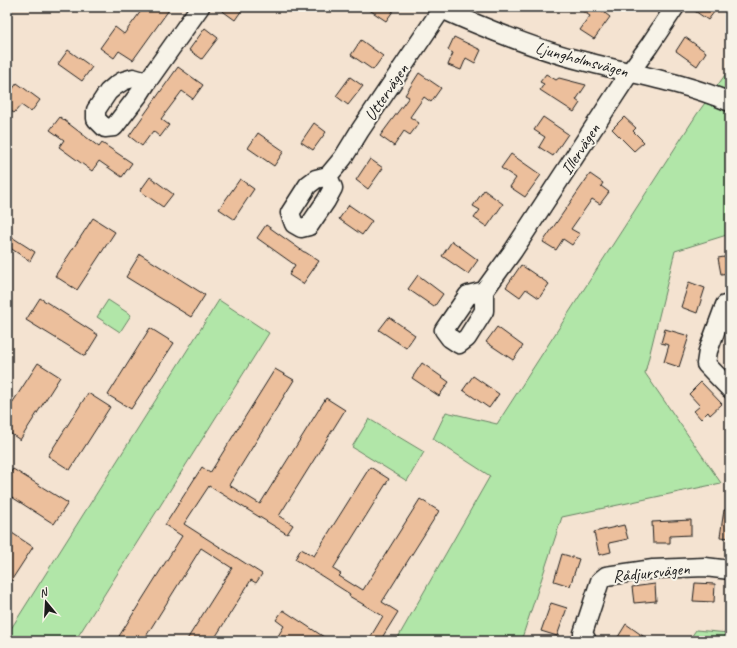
<svg xmlns="http://www.w3.org/2000/svg" width="737" height="648" font-family="Caveat,sans-serif">
	<style>
		.green { fill: #b1e6a8; stroke: #668162 }
		.building { fill: #ecbf9c; stroke: #1c1c1c }
		.lines { fill: none; stroke-linecap: round; stroke-linejoin: round }
		.minor-casing { stroke: #1c1c1c; stroke-width: 21 }
		.minor { stroke: #f7f3e8; stroke-width: 18 }
		.labels { text-anchor: middle; stroke-width: 4; stroke-linejoin: round; paint-order: stroke }
		.street-label { font-size: 17px; fill: #1c1c1c; stroke: #f7f3e8 }
	</style>
	<rect width="100%" height="100%" fill="#f4e3d1"/>
	<filter id="ink" filterUnits="userSpaceOnUse"><feTurbulence type="fractalNoise" baseFrequency=".025" numOctaves="2"/><feDisplacementMap in="SourceGraphic" scale="8" xChannelSelector="R" yChannelSelector="G"/><feConvolveMatrix kernelMatrix="1 2 1 2 8 2 1 2 1" color-interpolation-filters="sRGB"/></filter>
	<g filter="url(#ink)">
		<g class="green">
			<path d="M730,68v166l-55,17 -30,122 76,110 -159,34 -41,124h-125l94,-165 -57,-37 13,-27 51,12 200,-310z"/>
			<path d="M108,300l23,15 -11,17 -23,-15z"/>
			<path d="M219,300l50,33 -194,308h-68v-6z"/>
			<path d="M369,419l55,33 -17,29 -55,-34z"/>
			<path d="M696,630l32,3 -3,8h-34l-2,-1z"/>
		</g>
		<g class="building">
			<path d="M144,7h27l-38,53 -14,-9 -5,7 -14,-10 15,-21 9,7z"/>
			<path d="M217,7h27l-9,13z"/>
			<path d="M365,7h31l-10,14z"/>
			<path d="M576,7h21l13,10 -16,22 -14,-9 10,-14z"/>
			<path d="M689,7h29l-10,13z"/>
			<path d="M205,28l13,10 -16,21 -13,-9z"/>
			<path d="M454,37l27,13 -6,13 -9,-5 -5,12 -13,-5 5,-12 -5,-3z"/>
			<path d="M685,37l21,15 -9,14 -21,-15z"/>
			<path d="M361,40l22,16 -10,14 -22,-15z"/>
			<path d="M68,50l24,17 -10,14 -24,-17z"/>
			<path d="M178,67l25,18 -10,14 -11,-8 -21,28 8,6 -9,12 -7,-6 -11,15 -13,-10z"/>
			<path d="M419,73l22,15 -10,14 -7,-5 -14,20 9,6 -9,12 -6,-4 -10,15 -14,-10 29,-39 -4,-2z"/>
			<path d="M546,74l10,6 3,-2 27,7 -10,15 4,3 -6,9 -34,-22 4,-6 -4,-2z"/>
			<path d="M350,77l13,9 -15,19 -12,-9z"/>
			<path d="M17,83l23,17 -9,12 -10,-7 -7,8 -7,-5v-11z"/>
			<path d="M60,117l39,30 3,-4 30,20 -10,14 -23,-16 -7,10 -33,-24 5,-7 -14,-10z"/>
			<path d="M543,117l25,17 -15,22 -14,-9 6,-10 -11,-7z"/>
			<path d="M624,117l12,11 -3,3 11,11 -10,9 -22,-22z"/>
			<path d="M314,123l12,9 -13,18 -12,-8z"/>
			<path d="M258,133l26,18 -10,15 -26,-18z"/>
			<path d="M511,154l30,21 -16,22 -15,-10 6,-9 -15,-10z"/>
			<path d="M370,159l13,9 -15,21 -12,-9z"/>
			<path d="M590,174l13,9 -2,3 8,6 -9,12 -8,-5 -21,30 9,5 -8,11 -9,-6 -7,11 -13,-8z"/>
			<path d="M150,177l23,17 -10,13 -23,-16z"/>
			<path d="M240,179l14,10 -20,30 -15,-10z"/>
			<path d="M484,190l19,14 -16,23 -13,-9 6,-8 -7,-4z"/>
			<path d="M349,205l23,16 -10,14 -23,-16z"/>
			<path d="M93,218l22,14 -38,58 -22,-14z"/>
			<path d="M266,225l38,27h1l14,9 -16,23 -14,-9 6,-10 -38,-27z"/>
			<path d="M7,234l28,18 -5,9 -23,-15z"/>
			<path d="M452,241l26,19 -10,14 -26,-18z"/>
			<path d="M140,254l65,41 -14,22 -65,-40z"/>
			<path d="M730,256v17l-9,1 -3,-16z"/>
			<path d="M521,265l28,19 -10,14 -13,-9 -6,8 -14,-10z"/>
			<path d="M418,275l25,19 -9,13 -26,-18z"/>
			<path d="M689,282l16,6 -8,25 -16,-6z"/>
			<path d="M40,298l58,37 -13,21 -59,-36z"/>
			<path d="M389,317l26,18 -9,13 -27,-18z"/>
			<path d="M497,327l26,19 -10,14 -27,-18z"/>
			<path d="M150,328l24,15 -43,66 -23,-14z"/>
			<path d="M665,329l24,7 -10,31 -15,-5 5,-17 -8,-2z"/>
			<path d="M38,363l22,14 -40,63 -13,-9v-20z"/>
			<path d="M422,363l27,19 -10,14 -27,-18z"/>
			<path d="M275,369l19,11 -65,105 31,19 66,-106 19,12 -66,106 14,9 -6,9 -78,-48 -25,38 78,50 -6,9 -5,-3 -38,61h-27l46,-73 -31,-20 -58,93h-27l66,-105 -17,-11 37,-58 8,6z"/>
			<path d="M473,376l26,18 -10,14 -26,-18z"/>
			<path d="M701,382l21,22 -12,11 -2,-3 -7,7 -7,-8 6,-5 -11,-12z"/>
			<path d="M88,393l22,14 -40,63 -22,-14z"/>
			<path d="M370,467l19,12 -56,90 8,5 -2,2 16,10v-1l8,5 57,-91 19,12 -57,91 16,10 -18,29h-12l15,-25 -34,-20 1,-2 -55,-35 6,-10 13,7z"/>
			<path d="M13,469l55,34 -14,21 -47,-30v-16z"/>
			<path d="M724,510h6v28l-10,-1z"/>
			<path d="M691,520v15l-21,1v7h-17l-1,-21z"/>
			<path d="M624,525l4,14 -19,4 2,9 -12,3 -5,-23z"/>
			<path d="M12,533l21,14 -26,40v-46z"/>
			<path d="M562,554l17,5 -9,27 -16,-5z"/>
			<path d="M695,583l20,1 -1,18 -21,-1z"/>
			<path d="M655,584l1,17 -22,2 -2,-16z"/>
			<path d="M551,603l16,5 -10,28 -16,-5z"/>
			<path d="M283,610l47,31h-55l9,-15 -8,-6z"/>
			<path d="M626,624l24,17h-26l-6,-4z"/>
		</g>
		<g class="lines">
			<defs>
				<g id="minor">
					<path d="M438,7c12,6 24,11 36,16 36,15 72,29 109,38 49,13 100,21 147,41"/>
					<path d="M147,82l-14,-4 -10,3 -8,5 -7,6 -12,18v9l9,9 9,-1 26,-34 7,-11 53,-75"/>
					<path d="M328,176l5,12 -7,13 -17,25 -8,2 -7,-4 -4,-11 18,-28 8,-6 12,-3 15,-18 16,-26 84,-125"/>
					<path d="M484,291l-16,4 -24,35 6,8 9,6 8,-6 17,-27v-20l29,-40 117,-179 19,-26 26,-39"/>
					<path d="M730,304l-5,1 -17,46 -2,13 24,25"/>
					<path d="M587,641l-4,-8 17,-52 6,-5 47,-7 52,-2 25,3"/>
				</g>
			</defs>
			<use href="#minor" class="minor-casing"/>
			<use href="#minor" class="minor"/>
		</g>
	</g>
	<g class="labels">
		<g class="street-label">
			<text transform="translate(582 59) rotate(15)" y="6">Ljungholmsvägen</text>
			<text transform="translate(386 92) rotate(-56)" y="6">Uttervägen</text>
			<text transform="translate(580 149) rotate(-57)" y="6">Illervägen</text>
			<text transform="translate(651 572) rotate(-6)" y="6">Rådjursvägen</text>
		</g>
	</g>
	<rect width="737" height="648" fill="none" stroke="#f7f3e8" stroke-width="24"/>
	<rect x="12" y="12" width="713" height="624" fill="none" stroke="#1c1c1c" stroke-width="1.5" filter="url(#ink)"/>
	<g transform="translate(46 602) rotate(342)" stroke="#f7f3e8" stroke-width="3" paint-order="stroke">
	<path d="M0-3L7 15L0 10L-7 15Z" fill="#1c1c1c"/>
	<text y="-6" font-size="11" font-weight="bold" text-anchor="middle" fill="#1c1c1c">N</text>
	</g>
</svg>
